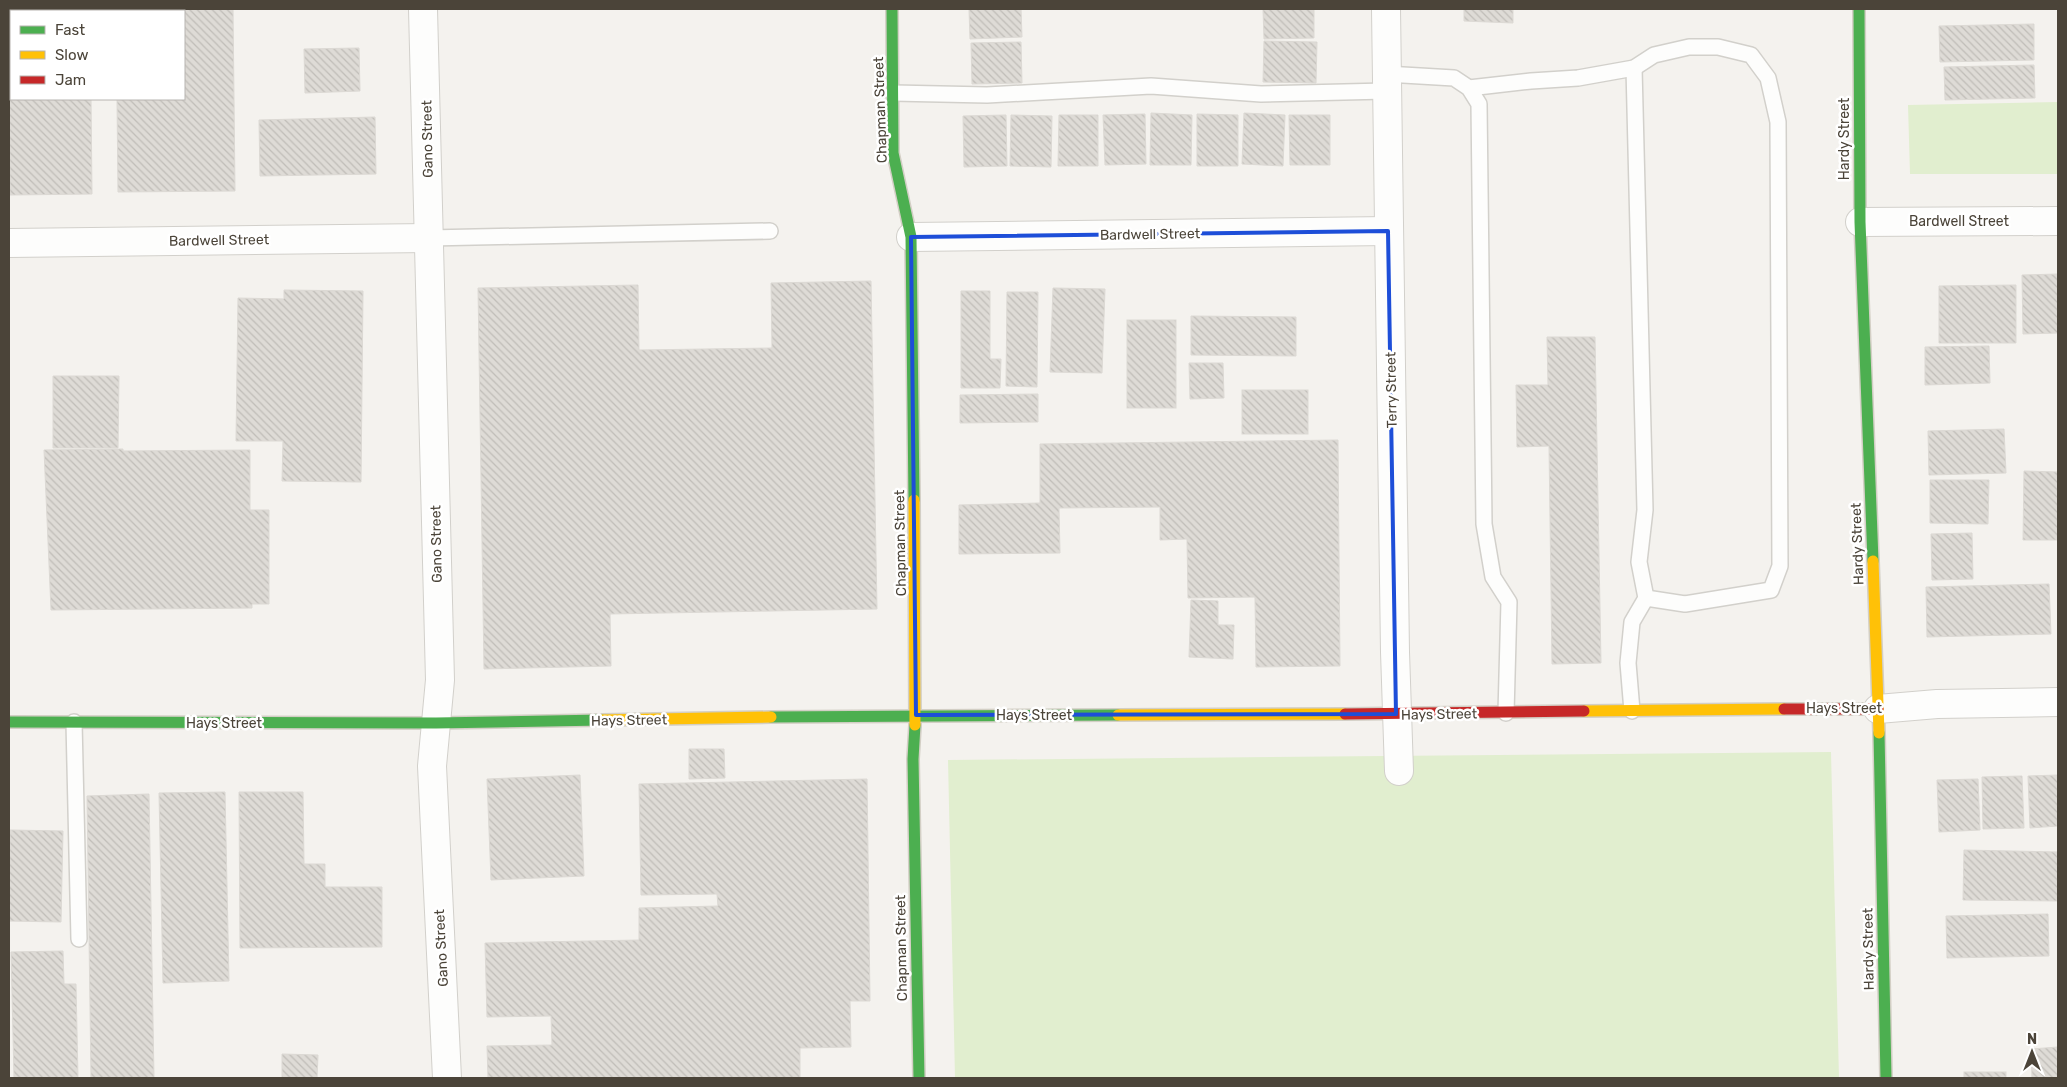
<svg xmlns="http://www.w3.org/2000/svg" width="2067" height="1087" font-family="Rubik,sans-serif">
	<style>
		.green { fill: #e1eecf }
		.building { fill: url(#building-back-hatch); stroke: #dcd9d4 }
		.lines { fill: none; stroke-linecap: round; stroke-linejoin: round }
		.lane-casing { stroke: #d2d0cb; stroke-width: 18 }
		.street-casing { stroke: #d2d0cb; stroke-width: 30 }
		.fast-casing { stroke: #d3cfc5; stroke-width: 14 }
		.slow-casing { stroke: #d3cfc5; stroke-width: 14 }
		.jam-casing { stroke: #d3cfc5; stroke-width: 14 }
		.lane { stroke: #fdfdfc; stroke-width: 15 }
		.street { stroke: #fdfdfc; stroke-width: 28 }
		.fast { stroke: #4caf50; stroke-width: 11 }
		.slow { stroke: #ffc107; stroke-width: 11 }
		.jam { stroke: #c62828; stroke-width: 11 }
		.marked { fill: none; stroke: #1d4ed8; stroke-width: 4; stroke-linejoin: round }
		.labels { text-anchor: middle; stroke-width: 5; stroke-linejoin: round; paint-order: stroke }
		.street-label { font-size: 14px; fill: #4b4439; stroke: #fff }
	</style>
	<defs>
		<pattern id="building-back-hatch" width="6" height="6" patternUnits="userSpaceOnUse" patternTransform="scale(1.25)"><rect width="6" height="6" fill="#dedbd6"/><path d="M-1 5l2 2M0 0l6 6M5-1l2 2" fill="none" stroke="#c0bdb8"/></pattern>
	</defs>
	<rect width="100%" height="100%" fill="#f4f2ee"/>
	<g class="green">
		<path d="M2058,102v72h-148l-2,-69z"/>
		<path d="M1831,752l8,326h-884l-7,-318z"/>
	</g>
	<g class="building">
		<path d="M9,9h224l2,182 -117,1 -1,-93h67v-88h-173v88h80l1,95 -82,1z"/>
		<path d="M969,9h52l1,28 -52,2z"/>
		<path d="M1263,9h51v29l-50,1z"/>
		<path d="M1464,9h49v14l-49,-2z"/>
		<path d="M2034,24v36l-94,2 -1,-36z"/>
		<path d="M1264,41l53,1 -1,41 -53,-1z"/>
		<path d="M1021,42l1,41 -50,1 -1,-41z"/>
		<path d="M359,48l1,43 -55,2 -1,-44z"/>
		<path d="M2034,65l1,33 -90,2 -1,-33z"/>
		<path d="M1151,113l41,2 -1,50h-41z"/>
		<path d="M1244,113l41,2 -2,51 -41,-2z"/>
		<path d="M1145,114l1,50 -41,1 -2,-50z"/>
		<path d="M1197,114l41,1v51h-41z"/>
		<path d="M1006,115l1,51 -43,1 -1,-51z"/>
		<path d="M1011,115l41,1 -1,51 -41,-1z"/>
		<path d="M1059,115h39v51h-40z"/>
		<path d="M1289,115h41v50h-40z"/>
		<path d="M375,117l1,57 -116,2 -1,-56z"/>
		<path d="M2058,274v59l-35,1 -1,-59z"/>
		<path d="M871,281l6,328 -267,5 1,52 -127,3 -6,-381 160,-3 1,65 133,-2 -1,-65z"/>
		<path d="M2016,285v58h-77v-57z"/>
		<path d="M1053,288l52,1 -3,84 -52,-1z"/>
		<path d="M284,290l79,1 -2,191 -79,-1 1,-40h-47l2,-143 46,1z"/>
		<path d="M961,291h29v68h11l-1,29h-39z"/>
		<path d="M1007,292h31l-1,95 -31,-1z"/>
		<path d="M1191,316l105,1v39l-105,-1z"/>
		<rect x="1127" y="320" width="49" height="88"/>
		<path d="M1547,337h48l6,326 -49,1 -3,-218 -32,1 -1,-62h32z"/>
		<path d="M1989,346l1,37 -65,2v-38z"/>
		<path d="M1189,363h34l1,35 -34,1z"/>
		<path d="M53,376h66l-1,72h-65z"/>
		<rect x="1242" y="390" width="66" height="44"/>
		<path d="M1038,394v28l-78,1v-28z"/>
		<path d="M2004,429l2,44 -77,2 -1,-44z"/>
		<path d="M1338,440l2,226 -84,1 -1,-70 -67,1 -1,-59 -27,1v-33l-101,1 1,45 -101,1v-49l81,-2v-59z"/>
		<path d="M123,449v2l127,-1v60h19v94h-17v4l-201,2 -7,-160z"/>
		<path d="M2024,471l34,1v68h-35z"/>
		<path d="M1930,480h59l-1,44 -58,-1z"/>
		<path d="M1972,533l1,46 -41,1 -1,-46z"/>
		<path d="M2049,584l2,50 -124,3 -1,-50z"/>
		<path d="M1191,600l27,1v24h16l-1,34 -44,-2z"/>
		<path d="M689,749h35l1,29 -36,1z"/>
		<path d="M580,775l4,101 -93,4 -4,-101z"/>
		<path d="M2058,775v51l-28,2 -2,-52z"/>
		<path d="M2022,776l2,52 -41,1 -1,-52z"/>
		<path d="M867,779l3,222h-20l1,46 -51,1v30h-312l-1,-32 65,-1 -1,-29 -64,1 -2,-74 154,-3v-32l79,-2 -1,-12 -76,1 -2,-111z"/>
		<path d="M1978,779l2,51 -41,2 -2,-52z"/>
		<path d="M225,792l4,189 -66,2 -4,-190z"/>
		<path d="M239,792h64l1,72h21v23h57v60l-142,1z"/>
		<path d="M149,794l5,284h-63l-4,-282z"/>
		<path d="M10,830l53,1 -2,91 -52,-1z"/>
		<path d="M1964,850l94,2v49l-95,-1z"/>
		<path d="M2048,914l1,42 -102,2 -1,-42z"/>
		<path d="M63,951l1,33h12l2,94h-64l-3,-126z"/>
		<path d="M2058,1047v31h-26l-1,-29z"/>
		<path d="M282,1054l36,1 -1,23h-35z"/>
		<rect x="1964" y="1072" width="42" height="6"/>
	</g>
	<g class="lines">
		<defs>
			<g id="lane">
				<path d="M1386,74l68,4 15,10 10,16 5,420 9,53 16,25 -3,111"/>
				<path d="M1469,88l62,-7 47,-3 56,-10 20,-13 35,-8h29l33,8 17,23 10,44 2,444 -9,24 -86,14 -39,-6"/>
				<path d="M893,93l94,2 164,-9 110,8 125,-3"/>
				<path d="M429,238l341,-7"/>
				<path d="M1632,711l-4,-48 4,-41 14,-24 -7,-36 6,-52 -11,-442"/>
				<path d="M74,722l5,217"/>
			</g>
			<g id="street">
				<path d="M423,9l17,671 -8,86 15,312"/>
				<path d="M1386,9l9,643 4,119"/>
				<path d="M1860,222l198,-1"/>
				<path d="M911,237l477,-6"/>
				<path d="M9,243l420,-5"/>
				<path d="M1878,709l59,-5 121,-2"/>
			</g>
			<g id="fast">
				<path d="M892,9l1,144 18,84 3,263"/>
				<path d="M1859,9l1,213 13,339"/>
				<path d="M771,717l347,-2"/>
				<path d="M9,722l427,1 166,-3"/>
				<path d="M915,725l-2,34 6,319"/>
				<path d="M1879,733l7,345"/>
			</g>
			<g id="slow">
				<path d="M914,500l1,225"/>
				<path d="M1873,561l6,172"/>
				<path d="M1584,711l200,-2"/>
				<path d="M1118,715l227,-1"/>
				<path d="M602,720l169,-3"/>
			</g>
			<g id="jam">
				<path d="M1784,709h94"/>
				<path d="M1345,714l239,-3"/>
			</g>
		</defs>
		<use href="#lane" class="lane-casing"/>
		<use href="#street" class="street-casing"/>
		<use href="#fast" class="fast-casing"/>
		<use href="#slow" class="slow-casing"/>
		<use href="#jam" class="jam-casing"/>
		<use href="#lane" class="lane"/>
		<use href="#street" class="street"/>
		<use href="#fast" class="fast"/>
		<use href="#slow" class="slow"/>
		<use href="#jam" class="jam"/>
	</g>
	<path class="marked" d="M1388,231l8,483 -480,1 -5,-478z"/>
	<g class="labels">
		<g class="street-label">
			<text transform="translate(880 110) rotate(-92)" y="5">Chapman Street</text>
			<text transform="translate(427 139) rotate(-91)" y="5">Gano Street</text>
			<text transform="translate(1844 139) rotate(-90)" y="5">Hardy Street</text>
			<text x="1959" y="226">Bardwell Street</text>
			<text transform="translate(1150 234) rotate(-1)" y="5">Bardwell Street</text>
			<text transform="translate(219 240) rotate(-1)" y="5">Bardwell Street</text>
			<text transform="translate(1391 390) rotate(-91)" y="5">Terry Street</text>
			<text transform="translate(900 543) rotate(-91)" y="5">Chapman Street</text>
			<text transform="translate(436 544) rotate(-91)" y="5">Gano Street</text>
			<text transform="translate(1857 544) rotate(-92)" y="5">Hardy Street</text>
			<text x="1844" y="713">Hays Street</text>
			<text transform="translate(1439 714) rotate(-1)" y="5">Hays Street</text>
			<text x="1034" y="720">Hays Street</text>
			<text transform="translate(629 720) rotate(-1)" y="5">Hays Street</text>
			<text x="224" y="728">Hays Street</text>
			<text transform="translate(441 948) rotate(-93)" y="5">Gano Street</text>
			<text transform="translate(901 948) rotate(-91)" y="5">Chapman Street</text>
			<text transform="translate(1868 949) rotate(-91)" y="5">Hardy Street</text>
		</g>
	</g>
	<rect width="2067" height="1087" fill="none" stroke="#4b4439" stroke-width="20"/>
	<rect x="10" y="10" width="175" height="90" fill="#ffffff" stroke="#b7b4b0"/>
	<rect x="20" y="26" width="25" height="8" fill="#4caf50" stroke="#b7b4b0"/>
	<text x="55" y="35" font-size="15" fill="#4b4439">Fast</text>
	<rect x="20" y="51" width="25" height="8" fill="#ffc107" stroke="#b7b4b0"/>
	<text x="55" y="60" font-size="15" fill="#4b4439">Slow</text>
	<rect x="20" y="76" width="25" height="8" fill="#c62828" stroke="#b7b4b0"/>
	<text x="55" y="85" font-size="15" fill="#4b4439">Jam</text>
	<g transform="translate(2032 1052)" stroke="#ffffff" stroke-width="4" paint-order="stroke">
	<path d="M0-4L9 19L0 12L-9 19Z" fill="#4b4439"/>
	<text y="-8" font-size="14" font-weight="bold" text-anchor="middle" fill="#4b4439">N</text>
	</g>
</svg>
